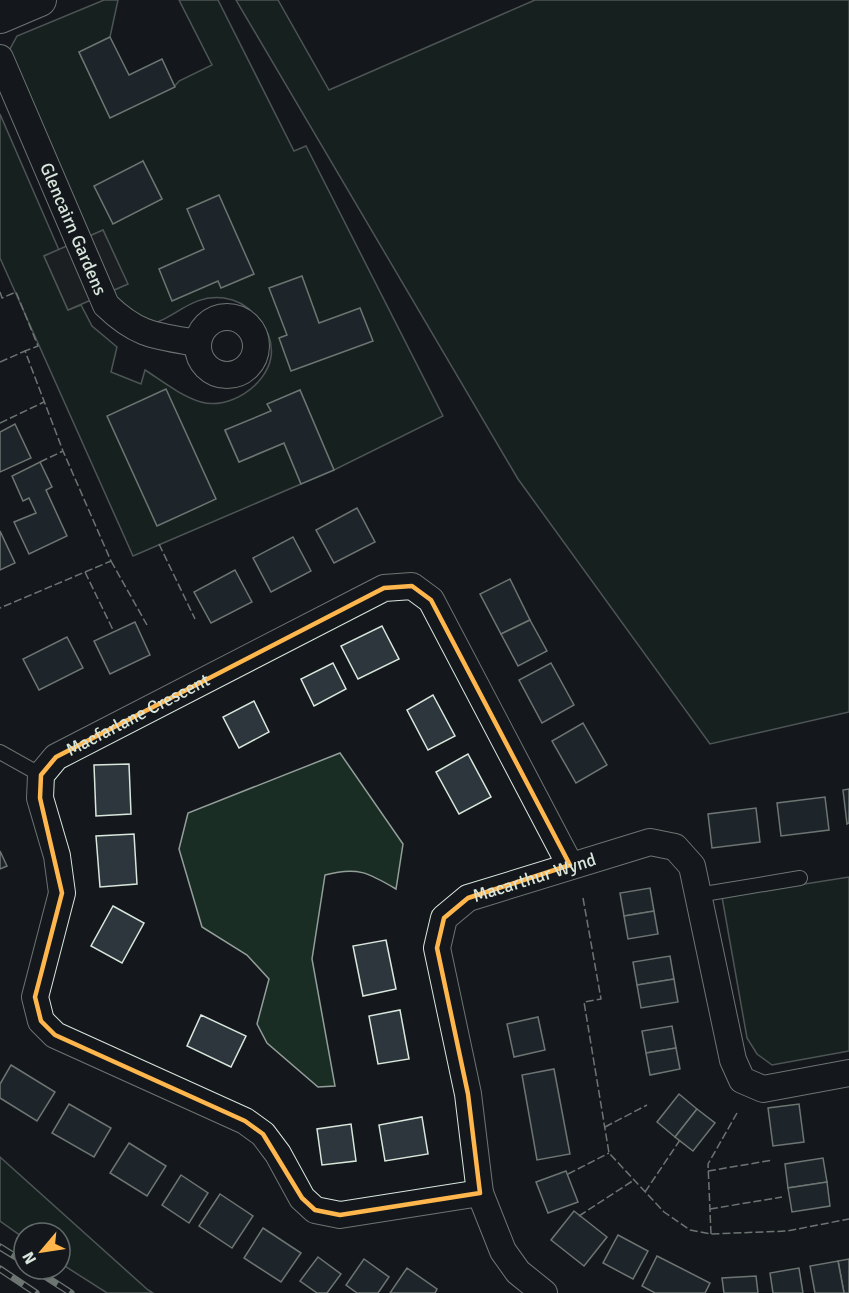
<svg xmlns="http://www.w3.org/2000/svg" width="849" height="1293" font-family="Signika,sans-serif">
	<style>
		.green { fill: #1a2d24; stroke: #939e99; stroke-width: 1.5; fill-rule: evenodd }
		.parking { fill: #24282b; stroke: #939e99; stroke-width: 1.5 }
		.building { fill: #2c363c; stroke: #d8e6dc; stroke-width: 1.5 }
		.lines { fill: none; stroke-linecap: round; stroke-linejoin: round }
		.service-casing { stroke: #d8e6dc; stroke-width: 16 }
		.minor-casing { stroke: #d8e6dc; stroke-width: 28 }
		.tertiary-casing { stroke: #d8e6dc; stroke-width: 34 }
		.service { stroke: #14181c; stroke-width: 14 }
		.minor { stroke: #14181c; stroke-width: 26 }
		.tertiary { stroke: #14181c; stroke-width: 32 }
		.rail-casing { stroke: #d8e6dc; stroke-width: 7 }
		.rail { stroke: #14181c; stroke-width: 4.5; stroke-dasharray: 14; stroke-linecap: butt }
		.fence { stroke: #d8e6dc; stroke-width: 1.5; stroke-dasharray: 8 3; stroke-linecap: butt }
		.marked { fill: none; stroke: #ffb74d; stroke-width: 4.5; stroke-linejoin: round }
		.labels { text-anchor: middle; stroke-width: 4.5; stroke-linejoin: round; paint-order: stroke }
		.street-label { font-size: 18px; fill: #d8e6dc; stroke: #14181c }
	</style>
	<rect width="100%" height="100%" fill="#14181c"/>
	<g class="green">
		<path d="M104,0h14l-8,37 -31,15 31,65 64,-30 5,-6 33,-16 -33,-65h39l76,151 12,-5 137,270 -109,54 -34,-80 -32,14 3,7 -46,20 14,31 45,-19 17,41 -168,72 -133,-298v-144l59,136 -15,6 24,54 13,-5 11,21 25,21 -6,25 30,12 4,-14c17,11 36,26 56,32 28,8 65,-16 70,-45 4,-27 -22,-56 -47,-59 -37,-5 -53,28 -84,27l-30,-33 17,-8 -24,-54 -17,8 -75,-181 -1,-8 7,-13zM143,161l19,38 -49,24z"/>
		<path d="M236,0h42l51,90 206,-90h314v712l-139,32 -192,-265z"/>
		<path d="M340,753l63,91 -7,45c-27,-16 -39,-23 -71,-14l-13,84 23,127 -17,1 -51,-44 -10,-19 12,-45 -22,-24 -45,-28 -23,-78 9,-36z"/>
		<path d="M849,877v174l-77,14 -15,-11 -10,-16 -25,-141z"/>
		<path d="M0,1157l148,133 5,3h-46l-47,-30v-30h-36v5l-24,-17z"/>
	</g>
	<path class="parking" d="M103,230l25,54 -60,26 -24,-54z"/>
	<g class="building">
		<path d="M110,37l19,38 33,-16 13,28 -65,31 -31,-66z"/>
		<path d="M143,161l19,38 -49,25 -19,-38z"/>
		<path d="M219,195l35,79 -33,14 -3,-7 -46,20 -13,-32 45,-20 -17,-40z"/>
		<path d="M302,276l17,47 41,-15 13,33 -82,30 -12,-33 8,-3 -18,-47z"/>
		<path d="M166,389l50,110 -59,27 -50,-110z"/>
		<path d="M300,390l34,80 -33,14 -17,-41 -45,19 -14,-32 46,-19 -4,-7z"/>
		<path d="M15,424l16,34 -31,14v-40z"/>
		<path d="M40,462l12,25 -6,3 21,46 -38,18 -15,-32 22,-9 -7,-15 -6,3 -11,-25z"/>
		<path d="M357,508l18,34 -41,21 -18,-33z"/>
		<path d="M0,531l15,32 -15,7z"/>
		<path d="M293,537l18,34 -40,21 -18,-34z"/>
		<path d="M235,570l17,32 -41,21 -17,-31z"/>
		<path d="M510,579l20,41 -29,14 -21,-40z"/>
		<path d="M530,620l17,31 -29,15 -17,-32z"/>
		<path d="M135,622l15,33 -40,19 -16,-33z"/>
		<path d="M382,626l17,33 -41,20 -17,-33z"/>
		<path d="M67,637l16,31 -44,22 -16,-31z"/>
		<path d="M333,663l13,26 -32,17 -13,-27z"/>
		<path d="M551,663l23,42 -32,18 -23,-43z"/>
		<path d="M433,695l22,41 -27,14 -21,-40z"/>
		<path d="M254,701l15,31 -30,16 -16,-31z"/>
		<path d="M583,723l24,42 -31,18 -24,-42z"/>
		<path d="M468,754l23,43 -32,17 -23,-42z"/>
		<path d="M129,764l2,50 -35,2 -2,-51z"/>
		<path d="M849,789v34l-2,1 -4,-34z"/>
		<path d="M825,797l4,33 -48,6 -4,-33z"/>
		<path d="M756,808l4,34 -48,6 -4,-34z"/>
		<path d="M134,834l3,50 -37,3 -4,-51z"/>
		<path d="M0,851l7,15 -7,3z"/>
		<path d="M650,888l4,23 -30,5 -4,-23z"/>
		<path d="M113,906l31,17 -22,40 -31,-17z"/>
		<path d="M654,911l4,23 -30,5 -4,-23z"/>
		<path d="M386,940l10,49 -33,7 -10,-50z"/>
		<path d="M670,956l4,23 -37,6 -4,-23z"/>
		<path d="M674,979l4,23 -37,6 -4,-23z"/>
		<path d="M400,1010l9,49 -31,5 -9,-48z"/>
		<path d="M201,1015l45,21 -15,31 -44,-21z"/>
		<path d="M538,1017l7,33 -31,7 -7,-33z"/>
		<path d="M672,1026l4,22 -30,5 -4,-22z"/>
		<path d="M676,1048l4,21 -30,6 -4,-22z"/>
		<path d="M11,1065l44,27 -18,29 -37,-23v-14z"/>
		<path d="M554,1069l16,85 -33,6 -15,-85z"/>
		<path d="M679,1094l18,15 -22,28 -18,-15z"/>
		<path d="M69,1104l42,24 -17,29 -42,-24z"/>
		<path d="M799,1104l5,38 -31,4 -5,-38z"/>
		<path d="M697,1109l18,14 -22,28 -18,-14z"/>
		<path d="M422,1117l6,37 -43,7 -6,-36z"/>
		<path d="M351,1124l5,37 -34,4 -5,-36z"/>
		<path d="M129,1143l37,23 -19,30 -37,-23z"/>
		<path d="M823,1158l4,24 -39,6 -3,-24z"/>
		<path d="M566,1171l12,31 -30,11 -12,-31z"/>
		<path d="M181,1175l27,18 -19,30 -27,-18z"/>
		<path d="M827,1182l3,24 -38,6 -4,-24z"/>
		<path d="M220,1194l33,22 -21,32 -33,-22z"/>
		<path d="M574,1211l33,26 -23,29 -33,-26z"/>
		<path d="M263,1228l38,25 -20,29 -37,-24z"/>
		<path d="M618,1235l30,16 -15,28 -30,-16z"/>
		<path d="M657,1256l53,27 -5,10h-50l-13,-7z"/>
		<path d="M318,1257l23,17 -14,19h-10l-17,-12z"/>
		<path d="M364,1259l25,18 -11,16h-21l-11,-8z"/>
		<path d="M849,1259v34h-5l-6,-32z"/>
		<path d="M838,1261l6,32h-29l-5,-27z"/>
		<path d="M407,1268l30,21 -2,4h-45z"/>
		<path d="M799,1268l4,25h-30l-3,-20z"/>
		<path d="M756,1276l2,17h-34l-2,-15z"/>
	</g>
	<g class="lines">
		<defs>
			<g id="service">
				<path d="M0,752l41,23"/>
				<path d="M698,895l102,-17"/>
			</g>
			<g id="minor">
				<path id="s1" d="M0,58l106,247c32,31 50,31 92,38"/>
				<circle cx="227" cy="346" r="29"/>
				<path id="s2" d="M480,1193l-140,22 -25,-5 -13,-12 -24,-44 -15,-20 -18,-13 -190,-86 -14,-14 -6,-24 27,-104 -5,-37 -17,-58 1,-23 15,-18 328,-169 28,-2 19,14 139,265"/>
				<path id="s3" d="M544,1293l-26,-21 -15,-21 -23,-58 -12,-99 -31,-146 7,-30 24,-20 182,-56 25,5 17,19 41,194 9,20 21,9 86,-16"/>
			</g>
			<path id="tertiary" d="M0,17l40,-17"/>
		</defs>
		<use href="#service" class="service-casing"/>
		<use href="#minor" class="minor-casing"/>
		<use href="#tertiary" class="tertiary-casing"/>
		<use href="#service" class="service"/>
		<use href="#minor" class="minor"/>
		<use href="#tertiary" class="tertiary"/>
		<defs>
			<g id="rail">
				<path d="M0,1247l24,15"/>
				<path d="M0,1269l36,24"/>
				<path d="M34,1269l37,24"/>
			</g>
		</defs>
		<use href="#rail" class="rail-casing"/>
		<use href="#rail" class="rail"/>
		<g class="fence">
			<path d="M0,292l2,6 14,-6 22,54 -13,5 38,100 48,110 -111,47"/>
			<path d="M0,362l25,-11"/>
			<path d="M0,423l44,-21"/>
			<path d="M40,462l23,-11"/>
			<path d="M159,544l36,75"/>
			<path d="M111,561l36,64"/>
			<path d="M85,572l29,60"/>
			<path d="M583,898l18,101 -17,3 25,151 55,59 26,18 21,4 76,-3 62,-12"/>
			<path d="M605,1127l42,-22"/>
			<path d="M708,1171l65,-11"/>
			<path d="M568,1174l41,-21"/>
			<path d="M645,1192l35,-52"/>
			<path d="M710,1209l72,-12"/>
			<path d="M579,1216l55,-36"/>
			<path d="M711,1234l-3,-70 29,-51"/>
		</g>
	</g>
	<path d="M0 0H849V1293H0ZM412,586l19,14 139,265 -102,33 -24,20 -7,30 31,146 12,99 -140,22 -25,-5 -13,-12 -39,-64 -18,-13 -190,-86 -14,-14 -6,-24 27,-104 -22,-95 1,-23 15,-18 328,-169z" fill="#14181c" fill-opacity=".55" fill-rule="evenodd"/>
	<path class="marked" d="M412,586l19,14 139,265 -102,33 -24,20 -7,30 31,146 12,99 -140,22 -25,-5 -13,-12 -39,-64 -18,-13 -190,-86 -14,-14 -6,-24 27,-104 -22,-95 1,-23 15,-18 328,-169z"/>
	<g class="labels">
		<g class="street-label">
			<text dy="6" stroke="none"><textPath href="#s1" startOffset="186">Glencairn Gardens</textPath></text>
			<text dy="6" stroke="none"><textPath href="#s2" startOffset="879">Macfarlane Crescent</textPath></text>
			<text dy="6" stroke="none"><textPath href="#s3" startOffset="502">Macarthur Wynd</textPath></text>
		</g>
	</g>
	<g transform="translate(42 1251) rotate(241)"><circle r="28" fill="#14181c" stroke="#626a69" stroke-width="1.5"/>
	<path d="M0-4.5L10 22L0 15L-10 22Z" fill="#ffb74d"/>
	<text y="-9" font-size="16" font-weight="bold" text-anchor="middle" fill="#d8e6dc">N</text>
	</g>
</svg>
